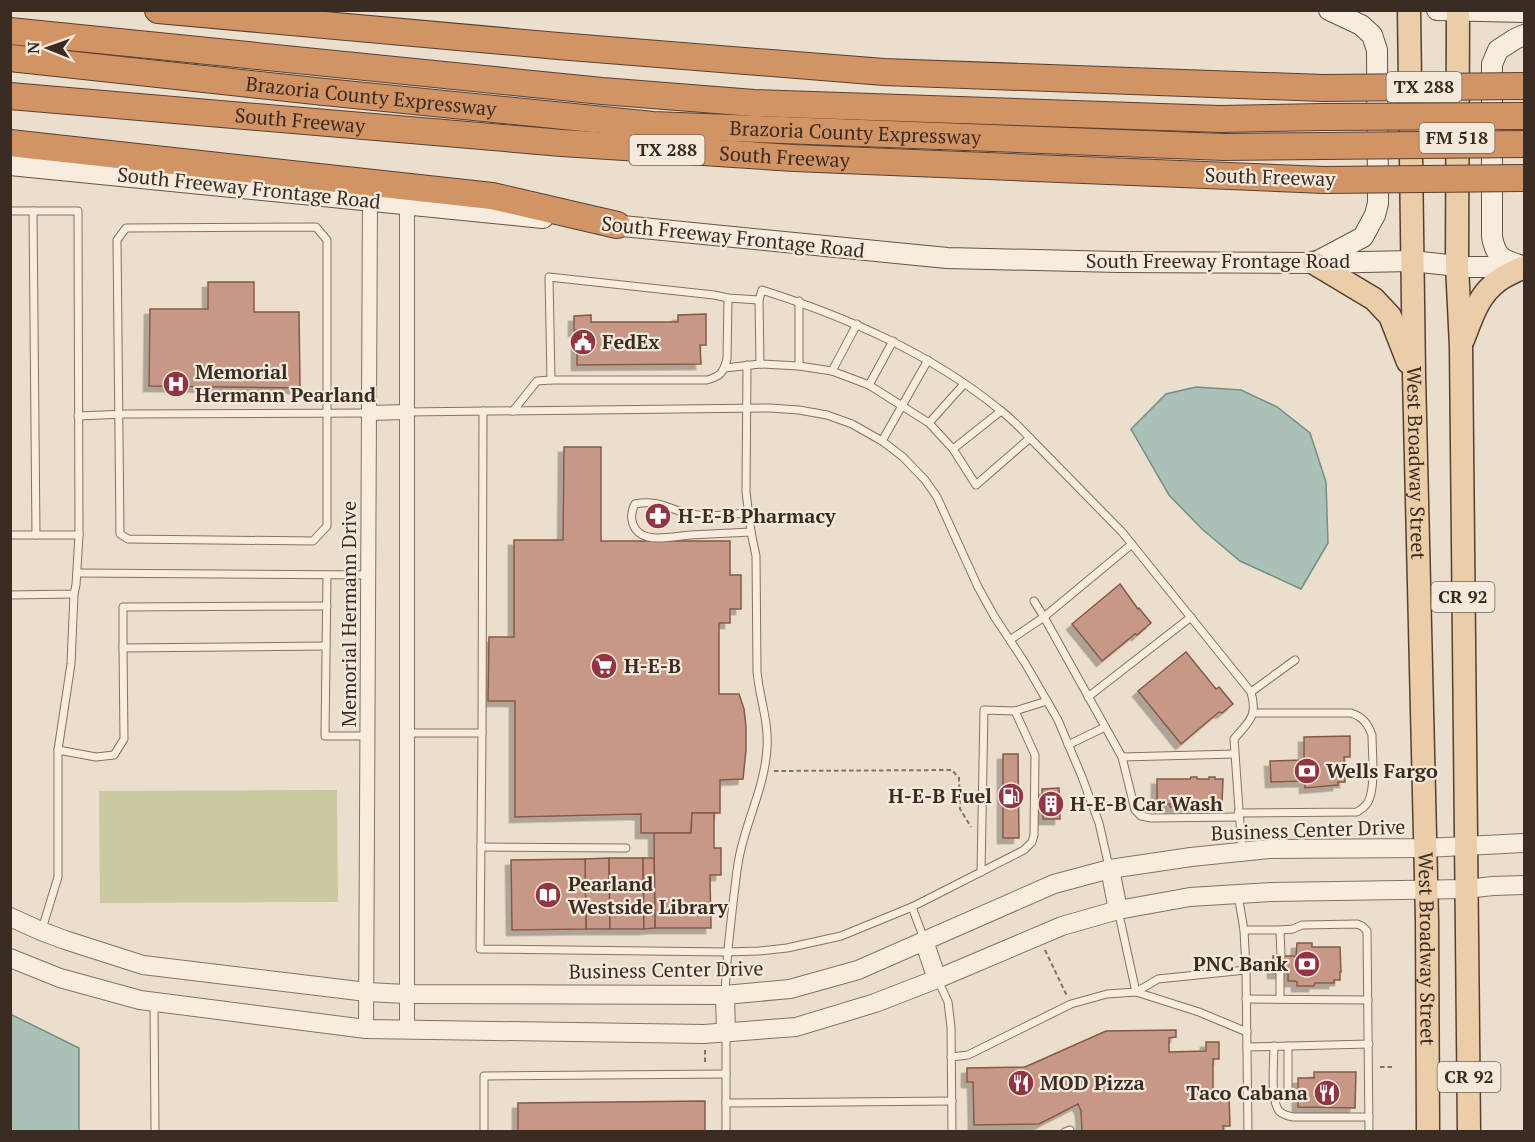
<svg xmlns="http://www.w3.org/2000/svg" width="1535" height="1142" font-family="'PT Serif',serif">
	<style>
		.green { fill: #cac9a0 }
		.water { fill: #abc1b8; stroke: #728f84; stroke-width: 1.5 }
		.building { fill: #c79885; stroke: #855948; stroke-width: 1.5; filter: url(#shadow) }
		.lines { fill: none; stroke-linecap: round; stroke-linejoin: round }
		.service-casing { stroke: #887061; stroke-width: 9 }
		.minor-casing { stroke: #887061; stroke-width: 16 }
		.tertiary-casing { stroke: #887061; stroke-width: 20 }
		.secondary-casing { stroke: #6a5244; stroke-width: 22 }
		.primary-casing { stroke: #564034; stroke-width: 25 }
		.motorway-casing { stroke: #564034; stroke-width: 28 }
		.path { stroke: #887061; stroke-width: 2; stroke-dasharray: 4.5 3; stroke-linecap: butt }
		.service { stroke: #f7ecde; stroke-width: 7 }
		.minor { stroke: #f7ecde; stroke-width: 14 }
		.tertiary { stroke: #f7ecde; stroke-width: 18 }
		.secondary { stroke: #f7ecde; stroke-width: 20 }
		.primary { stroke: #ebcda8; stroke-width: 22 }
		.motorway { stroke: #d29465; stroke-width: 26 }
		.motorway-bridge-casing { stroke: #564034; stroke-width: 28; stroke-linecap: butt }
		.motorway-bridge { stroke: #d29465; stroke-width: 26 }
		.labels { text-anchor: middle; stroke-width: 4.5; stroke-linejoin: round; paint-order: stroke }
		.shield { fill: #f4e9db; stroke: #72645a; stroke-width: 1.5 }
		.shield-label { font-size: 18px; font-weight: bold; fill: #3a2b23 }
		.street-label { font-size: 20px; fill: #3a2b23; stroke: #f4e9db }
		.poi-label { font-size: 20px; font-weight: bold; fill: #3a2b23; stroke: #f4e9db; text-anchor: start }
	</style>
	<defs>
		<filter id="shadow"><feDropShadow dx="-5.5" dy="5.5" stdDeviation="0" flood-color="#0004"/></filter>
	</defs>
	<rect width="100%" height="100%" fill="#ecdecc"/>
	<path class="green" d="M337,790l1,112 -238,1 -1,-112z"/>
	<g class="water">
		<path d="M1196,387l45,3 36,17 33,26 16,49 2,61 -27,46 -61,-28 -38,-32 -33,-34 -38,-66 35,-35z"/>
		<path d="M10,1014l69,34v83h-68z"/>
	</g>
	<g class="building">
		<path d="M208,282h46v30h45l1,76 -151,-2 1,-77h58z"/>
		<path d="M706,314v31h-6l1,19 -124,1v-35l-3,1v-15l17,-1v7h87v-7z"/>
		<path d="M564,447h37v94h129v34h11v34h-11v14h-11v71h20l5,15 2,18v23l-3,29 -23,1v33h-28l-1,20h-50v-19l-126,3v-116h-27l1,-64h25v-97h49z"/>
		<path d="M1120,584l18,25 1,-1 12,15 -14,12 -2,-1 -33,27 -30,-37z"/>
		<path d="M1186,652l30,37 3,-2 14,17 -11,9 -3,-1 -38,32 -43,-53z"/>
		<path d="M1350,736v21h-6l1,25h-7v3l-33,3v-7l-34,1 -1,-21 34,-1v-23z"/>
		<path d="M1003,754h15l1,84h-16z"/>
		<path d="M1191,777h6v2h12v-2h6v2h8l-1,24 -15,1v2l-37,1v-3h-13v-25h33z"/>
		<path d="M1059,788l1,31h-17l-1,-30z"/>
		<path d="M692,813h22v35h7v27h-11l1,53h-56l-1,-95h37z"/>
		<path d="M609,858l1,71h-24l-1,-70z"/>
		<path d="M609,858h34l1,71h-34z"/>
		<path d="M643,858h11l1,70 -11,1z"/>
		<path d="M585,859l1,70 -74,1 -1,-70z"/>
		<path d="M1297,943h15v4h28l1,25h-1v8h-6v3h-19l-1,3h-17v-4l-2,-1h-7v-8h-15v-17h23z"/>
		<path d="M1176,1030v7l-7,1v14l37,-1v-9h13v17h-6v39l16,-1 1,29h-7v6h-141l-1,-21 -3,-7 -39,20 -65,1 -1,-43h-6v-14l58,-1 81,-36z"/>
		<path d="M1314,1072h42l-1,36 -57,-1v-29h16z"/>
		<path d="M705,1101v31h-187v-29z"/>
	</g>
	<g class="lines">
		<defs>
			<g id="service">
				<path d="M10,211h68l1,324 -3,50 -2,9 -64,1"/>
				<path d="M33,211l3,324"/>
				<path d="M316,227l11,13v286l-14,15 -185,-2 -8,-5 -3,-294 9,-12z"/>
				<path d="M799,366v-65"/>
				<path d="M725,368l35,-4 39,2 33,5 37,14 60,38 24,26 23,36 54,-47c-10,-10 -19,-20 -30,-28 -70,-57 -153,-93 -238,-120l-3,10 1,64"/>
				<path d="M832,371l25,-47"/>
				<path d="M551,380l-2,-103 165,18 14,3 31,2"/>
				<path d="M869,385l24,-44"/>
				<path d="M513,411l24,-30 14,-1h156c14,-4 16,-7 20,-21l1,-61"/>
				<path d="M407,412l363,-4 29,2 28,5 25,9 30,17 21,16 22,23 12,17 41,90 16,29 31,47 33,57 24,57 17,46 10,44"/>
				<path d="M78,416l48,-2 243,-1"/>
				<path d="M929,423l35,-39"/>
				<path d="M1030,438l92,94 129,160c7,25 -2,29 -17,47l8,113"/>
				<path d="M882,441l46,-81"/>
				<path d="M953,449l48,-38"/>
				<path d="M749,513c-20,1 -38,5 -58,1 -22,-4 -31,-15 -56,-10 -7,13 -3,29 13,33 11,3 30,-1 42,-2 20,-1 41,-2 61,-3"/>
				<path d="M10,535h69"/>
				<path d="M77,573l292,2"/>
				<path d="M327,575l-2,161h43"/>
				<path d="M1034,601l10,16 78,140 13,53 6,6 10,2 88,-1"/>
				<path d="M1010,640l34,-23 88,-73"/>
				<path d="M326,646l-203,2v-41l204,-1"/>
				<path d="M1251,692l44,-32"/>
				<path d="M1088,697l103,-80"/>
				<path d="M407,733h75l-2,216 247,3 32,-1 28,-3 54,-12 71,-29 112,-57 8,-8 2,-7 1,-80 -20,-44"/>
				<path d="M482,733l1,-322"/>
				<path d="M1068,745l37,-18"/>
				<path d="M58,750l13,-86 3,-70"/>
				<path d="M1122,757l113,-3"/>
				<path d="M1238,813l119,-1c5,-3 8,-5 11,-10 8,-14 4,-50 4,-67 -4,-11 -9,-18 -21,-22h-97"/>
				<path d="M481,847l145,1"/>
				<path d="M981,872l3,-162 31,1 32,-10"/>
				<path d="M1238,895l6,35 2,40 2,162"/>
				<path d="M912,907l12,32"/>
				<path d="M1118,910l18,82 22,-13 88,-9"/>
				<path d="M42,929l16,-52v-127l38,7 18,-2 10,-16 -1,-91"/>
				<path d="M1244,930h36l13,-1 9,-4 55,-1 5,2 5,5 2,201"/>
				<path d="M1280,930l1,26"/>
				<path d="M1280,973v26"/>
				<path d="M938,980l10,22 3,25 1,105"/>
				<path d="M725,995c1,-34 5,-67 9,-100 2,-15 3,-31 7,-46 8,-34 24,-65 26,-101 2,-27 -8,-51 -10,-77l-1,-115 -5,-24 -5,-40 1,-127"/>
				<path d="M1246,999l122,1"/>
				<path d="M154,1004l1,128"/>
				<path d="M726,1035v97"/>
				<path d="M1274,1046c0,15 -4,53 5,65 4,4 9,5 14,6h76"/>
				<path d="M1288,1046v45"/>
				<path d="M1247,1047l122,-3"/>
				<path d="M951,1057l17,-2 103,-51 36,-10 29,-2 63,20 48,20"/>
				<path d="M726,1103l226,-2"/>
				<path d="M484,1132v-56l242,-2"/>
				<path d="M1065,1132l5,-2"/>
			</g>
			<g id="minor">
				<path d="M407,204v826"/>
				<path d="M369,413l38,-1"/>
				<path d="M366,1029l4,-829"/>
			</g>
			<g id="tertiary">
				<path d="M1110,869l8,41"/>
				<path d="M10,917l31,14 24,9 78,25 224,27 39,2 319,1 65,-6 68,-19 196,-86 56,-15 81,-12 78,-8 156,-1 99,-5"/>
				<path d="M924,941l13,38"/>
				<path d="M10,958l50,20 80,22 226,29 338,5 92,-7 79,-24 62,-24 125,-53 56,-16 72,-13 81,-5 195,-3 27,-3 31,-1"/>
				<path d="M725,995l1,38"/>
			</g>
			<g id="secondary">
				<path d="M1437,10l87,2"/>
				<path d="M10,165l533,53"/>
				<path d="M602,224l345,34 171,4 196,1 98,-2 55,6h57"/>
				<path d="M1316,262l47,-25 12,-22 3,-12 -1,-153 -5,-15 -11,-10 -32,-15"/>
				<path d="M1519,265c-18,-6 -23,-8 -27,-28v-173l6,-14 17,-11 9,-4"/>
			</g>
			<g id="primary">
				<path id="s1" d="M1409,10l5,365 13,544 1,213"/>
				<path d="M1458,10l-1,255 4,82 8,785"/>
				<path d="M1314,263l60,36 16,17 18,46"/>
				<path d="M1463,340c9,-23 15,-45 36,-60 7,-5 17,-9 25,-13"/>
			</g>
			<g id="motorway">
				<path d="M158,10l400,36 326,26 439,16"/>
				<path d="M10,31l592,60 152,12 466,16 103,-2"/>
				<path id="s2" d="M10,58l305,33 338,34 571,22 98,-1"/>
				<path id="s3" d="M10,96l552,47 232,15 530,22"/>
				<path d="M10,143l482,53 125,29"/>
			</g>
		</defs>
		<use href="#service" class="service-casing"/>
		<use href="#minor" class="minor-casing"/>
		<use href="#tertiary" class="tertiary-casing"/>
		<use href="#secondary" class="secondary-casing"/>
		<use href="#primary" class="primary-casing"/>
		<use href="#motorway" class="motorway-casing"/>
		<g class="path">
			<path d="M774,771l178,-1 7,8 1,31 11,18"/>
			<path d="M1045,950l22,46"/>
			<path d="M705,1050v15"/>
			<path d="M1380,1067h15"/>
		</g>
		<use href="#service" class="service"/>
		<use href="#minor" class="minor"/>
		<use href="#tertiary" class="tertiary"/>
		<use href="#secondary" class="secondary"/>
		<use href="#primary" class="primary"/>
		<use href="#motorway" class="motorway"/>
		<defs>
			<g id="motorway-bridge">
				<path d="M1323,88l201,-2"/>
				<path d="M1323,117l201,-1"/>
				<path d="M1322,146l202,-2"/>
				<path d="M1324,180l200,-2"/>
			</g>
		</defs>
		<use href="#motorway-bridge" class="motorway-bridge-casing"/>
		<use href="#motorway-bridge" class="motorway-bridge"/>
	</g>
	<defs>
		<symbol id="civic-disc" viewBox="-11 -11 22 22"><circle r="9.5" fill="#923542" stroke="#f4e9db"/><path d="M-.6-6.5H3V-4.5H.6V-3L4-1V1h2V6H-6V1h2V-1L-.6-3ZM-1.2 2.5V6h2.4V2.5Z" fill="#fff"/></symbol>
		<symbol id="hospital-disc" viewBox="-11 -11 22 22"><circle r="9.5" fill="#923542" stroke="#f4e9db"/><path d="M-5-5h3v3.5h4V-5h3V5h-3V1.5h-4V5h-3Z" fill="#fff"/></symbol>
		<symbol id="pharmacy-disc" viewBox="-11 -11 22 22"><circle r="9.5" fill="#923542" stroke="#f4e9db"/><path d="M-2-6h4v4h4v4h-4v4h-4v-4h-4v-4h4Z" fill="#fff"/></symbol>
		<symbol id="supermarket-disc" viewBox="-11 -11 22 22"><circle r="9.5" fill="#923542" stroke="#f4e9db"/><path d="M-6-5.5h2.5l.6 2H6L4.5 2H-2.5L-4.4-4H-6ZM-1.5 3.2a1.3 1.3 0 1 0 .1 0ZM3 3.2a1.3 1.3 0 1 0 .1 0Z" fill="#fff"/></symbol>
		<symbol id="bank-disc" viewBox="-11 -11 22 22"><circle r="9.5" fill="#923542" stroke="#f4e9db"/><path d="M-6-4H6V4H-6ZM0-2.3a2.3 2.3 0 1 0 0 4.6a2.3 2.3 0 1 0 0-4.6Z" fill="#fff"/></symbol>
		<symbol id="fuel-disc" viewBox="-11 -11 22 22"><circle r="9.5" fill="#923542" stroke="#f4e9db"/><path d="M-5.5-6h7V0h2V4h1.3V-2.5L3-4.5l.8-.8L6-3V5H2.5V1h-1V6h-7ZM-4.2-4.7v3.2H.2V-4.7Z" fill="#fff"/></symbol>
		<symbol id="building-disc" viewBox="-11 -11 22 22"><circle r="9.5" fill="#923542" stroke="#f4e9db"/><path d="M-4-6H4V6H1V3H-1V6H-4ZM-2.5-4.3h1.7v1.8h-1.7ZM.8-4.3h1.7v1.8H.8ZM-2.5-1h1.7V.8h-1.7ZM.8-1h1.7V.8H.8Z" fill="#fff"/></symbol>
		<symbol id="library-disc" viewBox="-11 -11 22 22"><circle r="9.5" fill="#923542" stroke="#f4e9db"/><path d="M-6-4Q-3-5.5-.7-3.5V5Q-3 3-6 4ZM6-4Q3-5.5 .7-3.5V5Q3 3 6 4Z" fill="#fff"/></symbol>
		<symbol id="restaurant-disc" viewBox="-11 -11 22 22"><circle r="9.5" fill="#923542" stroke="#f4e9db"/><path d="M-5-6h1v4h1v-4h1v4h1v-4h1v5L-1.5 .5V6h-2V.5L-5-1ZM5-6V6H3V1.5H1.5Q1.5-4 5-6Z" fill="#fff"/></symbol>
	</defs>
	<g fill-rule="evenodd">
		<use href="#civic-disc" x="568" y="327" width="30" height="30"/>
		<use href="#hospital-disc" x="161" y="369" width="30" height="30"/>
		<use href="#pharmacy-disc" x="643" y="501" width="30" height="30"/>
		<use href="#supermarket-disc" x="589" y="651" width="30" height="30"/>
		<use href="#bank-disc" x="1292" y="756" width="30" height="30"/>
		<use href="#fuel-disc" x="996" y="781" width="30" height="30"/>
		<use href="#building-disc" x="1036" y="789" width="30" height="30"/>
		<use href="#library-disc" x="533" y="880" width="30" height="30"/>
		<use href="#bank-disc" x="1292" y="949" width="30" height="30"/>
		<use href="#restaurant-disc" x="1006" y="1068" width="30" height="30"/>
		<use href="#restaurant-disc" x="1312" y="1078" width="30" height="30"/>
	</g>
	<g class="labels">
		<g class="shield">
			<rect x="1386.5" y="72" width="75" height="30" rx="4.5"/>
			<rect x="1419.5" y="123" width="75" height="30" rx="4.5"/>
			<rect x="629.5" y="135" width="75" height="30" rx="4.5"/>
			<rect x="1431.5" y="582" width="63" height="30" rx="4.5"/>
			<rect x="1437.5" y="1062" width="63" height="30" rx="4.5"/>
		</g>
		<g class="shield-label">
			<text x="1424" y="93">TX 288</text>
			<text x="1457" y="144">FM 518</text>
			<text x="667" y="156">TX 288</text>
			<text x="1463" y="603">CR 92</text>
			<text x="1469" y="1083">CR 92</text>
		</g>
		<g class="street-label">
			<text dy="7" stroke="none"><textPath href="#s2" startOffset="363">Brazoria County Expressway</textPath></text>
			<text dy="7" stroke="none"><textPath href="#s3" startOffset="291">South Freeway</textPath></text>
			<text dy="7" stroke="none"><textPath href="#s2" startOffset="849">Brazoria County Expressway</textPath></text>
			<text dy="7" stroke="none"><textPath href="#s3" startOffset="777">South Freeway</textPath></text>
			<text transform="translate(1270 177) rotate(2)" y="7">South Freeway</text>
			<text transform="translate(249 188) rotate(6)" y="7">South Freeway Frontage Road</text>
			<text transform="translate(733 237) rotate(6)" y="7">South Freeway Frontage Road</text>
			<text x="1218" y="268">South Freeway Frontage Road</text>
			<text dy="7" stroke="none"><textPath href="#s1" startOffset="453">West Broadway Street</textPath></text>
			<text transform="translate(349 614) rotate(-90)" y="7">Memorial Hermann Drive</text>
			<text transform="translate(1308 830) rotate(-2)" y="7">Business Center Drive</text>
			<text dy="7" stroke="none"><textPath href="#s1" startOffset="939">West Broadway Street</textPath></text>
			<text transform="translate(666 970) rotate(-1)" y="7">Business Center Drive</text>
		</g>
		<g class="poi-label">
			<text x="602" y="349">FedEx</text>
			<text x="195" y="379">Memorial<tspan x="195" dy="23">Hermann Pearland</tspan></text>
			<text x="678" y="523">H-E-B Pharmacy</text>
			<text x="624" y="673">H-E-B</text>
			<text x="1326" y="778">Wells Fargo</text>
			<text x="992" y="803" text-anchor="end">H-E-B Fuel</text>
			<text x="1070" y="811">H-E-B Car Wash</text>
			<text x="568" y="891">Pearland<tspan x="568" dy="23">Westside Library</tspan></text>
			<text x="1288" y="971" text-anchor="end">PNC Bank</text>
			<text x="1040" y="1090">MOD Pizza</text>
			<text x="1308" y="1100" text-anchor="end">Taco Cabana</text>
		</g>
	</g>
	<rect width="1535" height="1142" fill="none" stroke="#3a2b23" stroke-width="24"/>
	<g transform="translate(48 48) rotate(271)" stroke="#f4e9db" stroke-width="4.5" paint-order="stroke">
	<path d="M0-4.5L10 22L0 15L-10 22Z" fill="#3a2b23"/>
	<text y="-9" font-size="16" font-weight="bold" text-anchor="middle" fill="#3a2b23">N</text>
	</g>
</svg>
